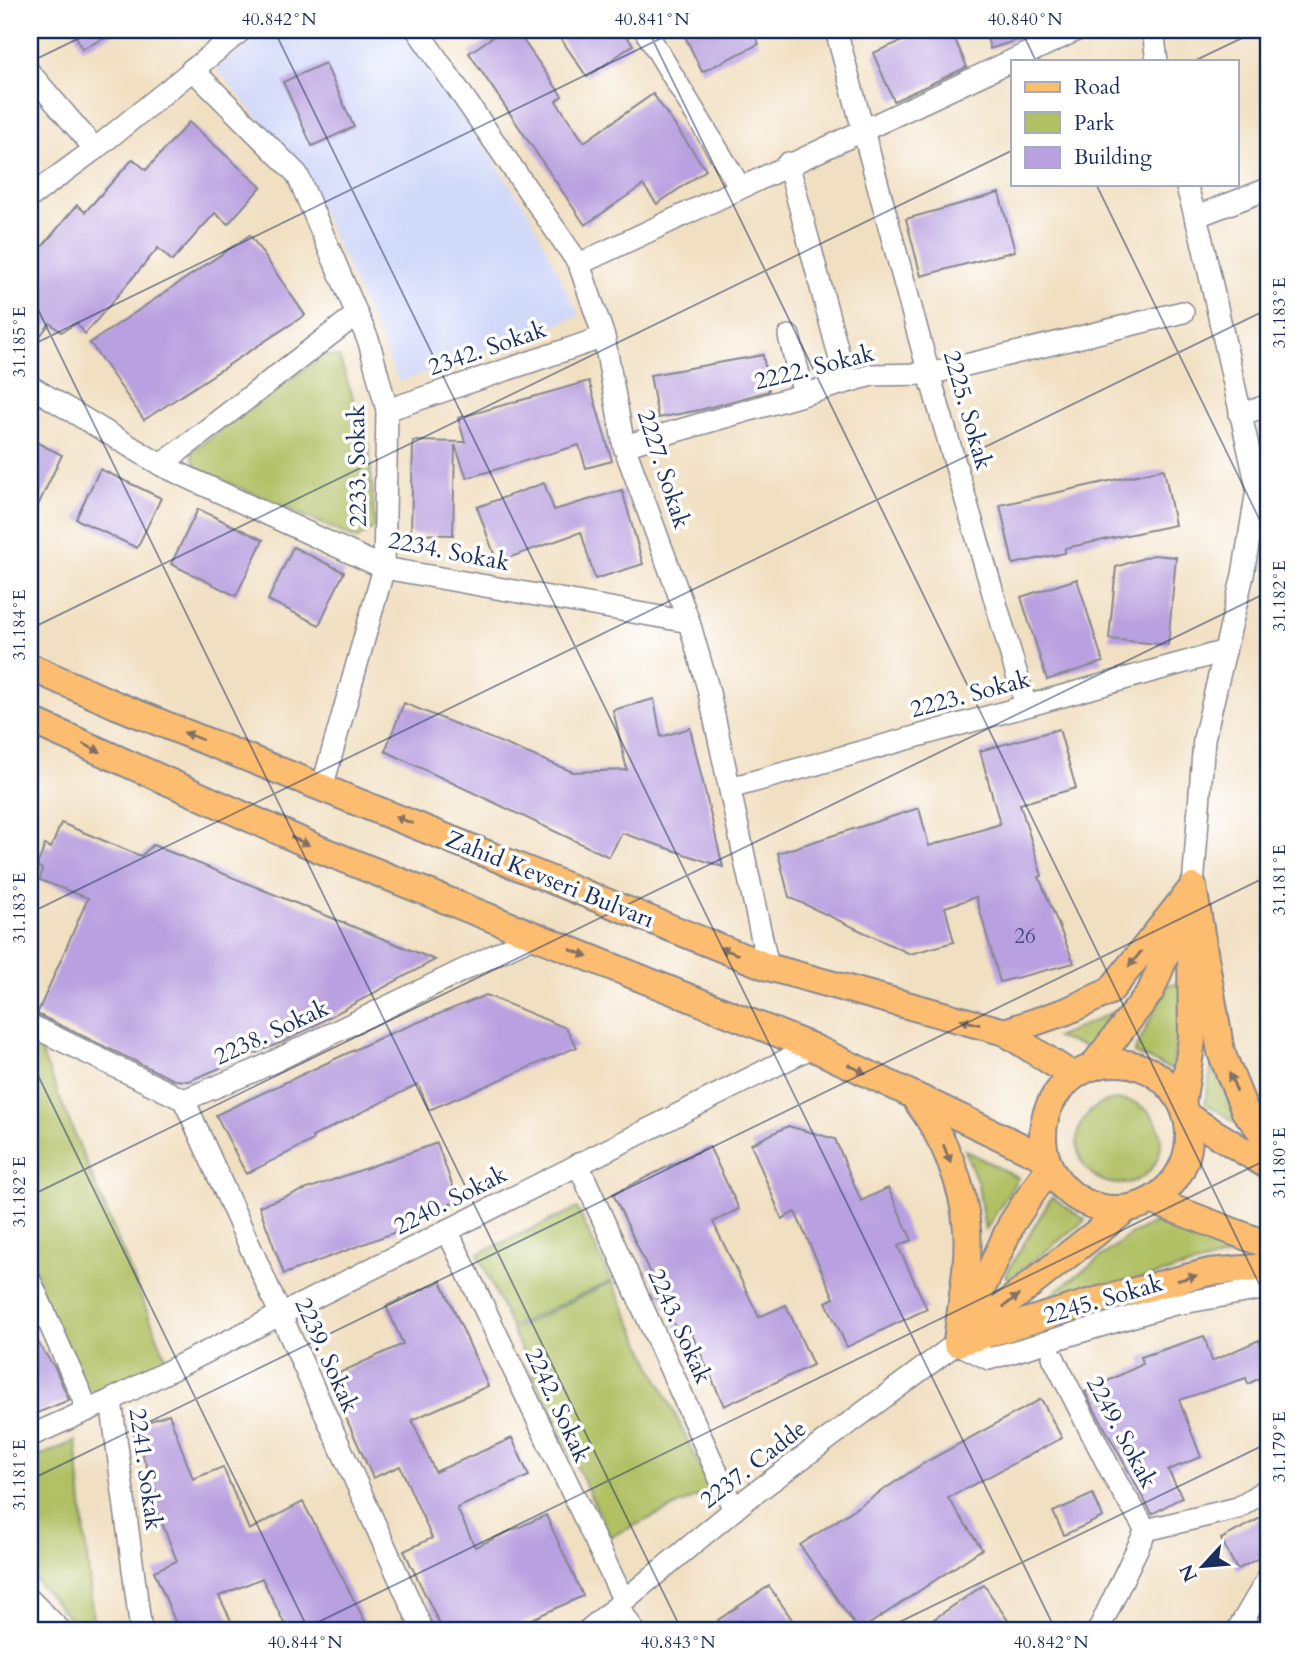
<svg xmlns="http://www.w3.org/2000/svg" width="1298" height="1661" font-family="Cardo,serif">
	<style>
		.built { fill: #d1d9f9 }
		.green { fill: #b0c063; stroke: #667860; stroke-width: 2 }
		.building { fill: #b9a0e0 }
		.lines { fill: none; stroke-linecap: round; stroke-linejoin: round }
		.minor-casing { stroke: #868790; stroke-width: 24 }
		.major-casing { stroke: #868790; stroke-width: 30 }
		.minor { stroke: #fff; stroke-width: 21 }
		.major { stroke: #fcbd6f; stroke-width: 26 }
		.oneway { fill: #806f66 }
		.ticks { fill: none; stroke: #1b2f5e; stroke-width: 2; stroke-opacity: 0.45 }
		.labels { text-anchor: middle; stroke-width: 7; stroke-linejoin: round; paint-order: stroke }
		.number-label { font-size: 21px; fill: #424b7e }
		.street-label { font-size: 24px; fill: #1b2f5e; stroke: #fff }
		.neatline { fill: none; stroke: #1b2f5e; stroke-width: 2.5 }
		.ticks-label { font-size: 18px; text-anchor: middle; fill: #1b2f5e }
	</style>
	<rect width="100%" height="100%" fill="#fff"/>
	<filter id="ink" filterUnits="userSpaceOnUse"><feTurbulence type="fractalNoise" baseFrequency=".0143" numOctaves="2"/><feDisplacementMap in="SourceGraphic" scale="14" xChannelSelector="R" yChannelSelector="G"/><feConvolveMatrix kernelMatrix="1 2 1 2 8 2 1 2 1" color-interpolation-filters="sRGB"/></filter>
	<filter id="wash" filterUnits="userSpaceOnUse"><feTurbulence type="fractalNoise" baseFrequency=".00686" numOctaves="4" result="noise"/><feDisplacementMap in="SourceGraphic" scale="28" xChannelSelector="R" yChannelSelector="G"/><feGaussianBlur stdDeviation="1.57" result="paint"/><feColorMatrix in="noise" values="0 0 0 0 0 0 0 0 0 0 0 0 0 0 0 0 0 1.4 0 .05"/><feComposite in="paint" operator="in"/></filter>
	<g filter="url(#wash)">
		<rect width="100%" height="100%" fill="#f1dfc1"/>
		<path class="built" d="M271,30h132l127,184 49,102 -180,66 -96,-212 -87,-102z"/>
		<g class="green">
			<path d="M324,355l15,2 30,88 6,82 -18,12 -160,-70 -6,-17z"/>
			<path d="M1177,983l5,5 -9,82 -39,-17 33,-68z"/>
			<path d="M1113,1012l-22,36 -35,-10z"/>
			<path d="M30,1025l141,345 -83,40 -58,-130z"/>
			<path d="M1212,1064l34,66 -41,-27z"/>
			<circle cx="1119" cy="1142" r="42"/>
			<path d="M965,1150l53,28 -33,53 -7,-47z"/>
			<path d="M1052,1197l33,23 -76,60 -4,-5z"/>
			<path d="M577,1208l34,73 -100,46 -33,-73z"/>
			<path d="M1154,1223l86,30 -205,54 95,-72z"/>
			<path d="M612,1282l99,208 -101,47 -98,-207z"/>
			<path d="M76,1441l18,190h-13l-51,-57v-114z"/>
		</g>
		<g id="blocks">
			<g class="building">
				<path d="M73,30h49l-40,19z"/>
				<path d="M503,30h13l46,66 -6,5 28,41 69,-48 53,76 -49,34 -14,-19 -58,40 -116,-172z"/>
				<path d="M555,30h67l11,15 -46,32z"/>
				<path d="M682,30h70l7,14 -57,28z"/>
				<path d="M928,30h23l16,37 -73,34 -21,-48z"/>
				<path d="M985,30h56v2l-51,17z"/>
				<path d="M325,63l29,64 -42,19 -29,-64z"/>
				<path d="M189,122l72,65 -33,37 -13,-11 -43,48 -14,-13 -73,86 -8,-11 -16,9 -11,-9 -20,26v-88l47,-56 8,7 48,-53 13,11z"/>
				<path d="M999,193l16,58 -94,25 -15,-57z"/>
				<path d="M250,235l55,80 -161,105 -54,-77z"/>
				<path d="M763,355l6,36 -69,19 -42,8 -8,-43z"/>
				<path d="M589,381l23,80 -26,7 -7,-23 -112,33 -12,-33 -2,90 -42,-1 2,-93 52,1 -7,-24z"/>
				<path d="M30,439l32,16 -32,67z"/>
				<path d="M100,469l61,29 -24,50 -61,-29z"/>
				<path d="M1164,469l11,56 -110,23v5l-52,11 -13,-59z"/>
				<path d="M544,483l10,27 68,-20 21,74 -48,15 -14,-47 -84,30 -20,-55z"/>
				<path d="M198,509l65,31 -27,56 -65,-32z"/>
				<path d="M293,547l51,25 -25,53 -51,-25z"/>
				<path d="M1153,555l23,2 -8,88 -59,-6 7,-72z"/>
				<path d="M1077,579l26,83 -56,18 -26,-83z"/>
				<path d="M654,699l7,38 29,-9 33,139 -101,-34 -13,24 -224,-106 19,-48 169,69 54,-2 -14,-60z"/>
				<path d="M1059,729l17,59 -56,16 22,72 -3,1 35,86 -74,19 -24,-85 -31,10 9,35 -44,12 -121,-57 -11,-44 141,-45 10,38 71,-22 -20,-73z"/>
				<path d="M61,823l80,33 12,-11 282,115 -148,80 -98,41 -15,-1 -137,-66 51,-116 -48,-18 2,-11 -5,-3 8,-21 6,3z"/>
				<path d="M486,995l80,33 11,19 -148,63 -11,-26 -106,53 1,3 -67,34 -30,-59 168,-79z"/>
				<path d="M788,1126l47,13 26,62 27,-13 24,52 -14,6 29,63 -80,38 -21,-45 8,-4 -39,-86 -13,7 -31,-75z"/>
				<path d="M437,1143l21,58 -52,19 3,7 -125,47 -25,-68z"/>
				<path d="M709,1146l30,63 -26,13 46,95 27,-12 27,60 -89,41 -34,-76 -11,5 -66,-141z"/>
				<path d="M441,1281l47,105 -76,34 23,52 77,-34 17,38 -72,32 18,39 71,-32 37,81 -78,35h-62l-39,-80 28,-13 -32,-72 -27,12 -45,-100 75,-34 -17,-38z"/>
				<path d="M30,1331l25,37 14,32 -39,16z"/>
				<path d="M1204,1336l8,25 47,-21 9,19v15l-20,10 -2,-6 -67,22 22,57 -33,13 14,27 -30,17 -67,-122 58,-28 -2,-7z"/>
				<path d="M1041,1399l21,39 -114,60 34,51 -123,82 -59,-86 124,-82z"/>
				<path d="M169,1414l24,65 30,-12 26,63 54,-28 67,129h-82l-26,-53 -43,18 17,35h-57l-25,-60 23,-10 -26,-66 6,-2 -25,-65z"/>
				<path d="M1093,1494l10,23 -39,18 -11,-23z"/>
				<path d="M1268,1514v39l-31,17 -16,-31z"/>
				<path d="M984,1585l31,46h-73l-8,-12z"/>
				<path d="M769,1586l31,45h-74l-8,-11z"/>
			</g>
		</g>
	</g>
	<g filter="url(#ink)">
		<use href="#blocks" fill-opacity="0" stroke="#868790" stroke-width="2"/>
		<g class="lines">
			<defs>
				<g id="minor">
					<path d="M417,30l162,234 25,73 20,109 65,176 19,66 60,279"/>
					<path d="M645,30l95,157"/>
					<path d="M836,30l93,344 97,332"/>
					<path d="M1153,30l4,31"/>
					<path d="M192,69l105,105 72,168 18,68 -3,158 -62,220"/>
					<path d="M30,73l65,76 -65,48"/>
					<path d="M95,149l147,-119"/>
					<path d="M788,163l58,219"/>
					<path d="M1186,184l15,52 67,300"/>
					<path d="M1195,217l73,-28"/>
					<path d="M579,264l498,-234"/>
					<path d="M789,336l15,58"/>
					<path d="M30,386l131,79 223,103 305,54"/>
					<path d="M387,410l217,-73"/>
					<path d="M1240,415l28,-10"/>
					<path d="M624,446l248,-71 57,-1 254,-62"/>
					<path d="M161,465l196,-151"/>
					<path d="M730,788l495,-137"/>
					<path d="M1193,887l11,-148 39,-164 14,-85"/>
					<path d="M30,1025l154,75 70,-29 280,-135"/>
					<path d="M184,1100l239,531"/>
					<path d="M578,1164l156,346"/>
					<path d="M447,1230l177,371"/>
					<path d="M30,1280l58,130"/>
					<path d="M1053,1357l63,124 30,49"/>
					<path d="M111,1400l701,-353"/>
					<path d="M30,1436l81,-36 30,231"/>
					<path d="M1146,1530l92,-22 30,-20"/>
					<path d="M30,1600l31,31"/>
					<path d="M618,1606l16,25"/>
					<path d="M587,1631l160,-132 210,-156 32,16 182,-54 97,-17"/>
					<path d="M1098,1631l48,-101"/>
					<path d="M1237,1631l31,-53"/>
				</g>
				<g id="major">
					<path d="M30,667l86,38 652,262 237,65 68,44"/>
					<path d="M30,720l289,129 493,198 231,110"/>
					<path d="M1193,887l28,165 24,59 23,29"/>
					<path d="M1005,1032l62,-21 43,-20 83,-104"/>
					<circle cx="1116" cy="1136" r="73"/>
					<path d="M1093,1066l58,-75 31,-77"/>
					<path d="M917,1101c27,37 47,83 50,129 3,32 -7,79 -10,113"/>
					<path d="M1182,1104l10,-64 -1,-94"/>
					<path d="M1187,1116l81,50"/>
					<path d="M1153,1201l115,44"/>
					<path d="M965,1325l47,-102 36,-54"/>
					<path d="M969,1333l156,-123"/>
					<path d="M957,1343l131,-40 121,-31 59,-5"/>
				</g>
			</defs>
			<use href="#minor" class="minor-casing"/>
			<use href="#major" class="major-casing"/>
			<use href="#minor" class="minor"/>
			<use href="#major" class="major"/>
		</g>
		<defs><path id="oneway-solid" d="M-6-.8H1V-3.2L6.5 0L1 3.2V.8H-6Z" transform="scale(1.75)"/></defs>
		<g class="oneway">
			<use href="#oneway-solid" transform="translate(193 736) rotate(-158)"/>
			<use href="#oneway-solid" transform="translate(92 748) rotate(24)"/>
			<use href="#oneway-solid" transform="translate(404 820) rotate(-158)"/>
			<use href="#oneway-solid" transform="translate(300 841) rotate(24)"/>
			<use href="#oneway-solid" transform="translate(729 951) rotate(-158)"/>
			<use href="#oneway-solid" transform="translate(579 953) rotate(22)"/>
			<use href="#oneway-solid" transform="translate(1135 959) rotate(129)"/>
			<use href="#oneway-solid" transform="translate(970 1022) rotate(-165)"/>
			<use href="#oneway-solid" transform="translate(857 1069) rotate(26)"/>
			<use href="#oneway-solid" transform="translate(1233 1082) rotate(-112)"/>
			<use href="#oneway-solid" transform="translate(947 1154) rotate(69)"/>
			<use href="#oneway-solid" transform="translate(1187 1278) rotate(-14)"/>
			<use href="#oneway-solid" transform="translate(1011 1301) rotate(-38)"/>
		</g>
	</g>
	<path class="ticks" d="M274,30l782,1601M648,30l620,1272M1021,30l15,31M1194,61l65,-31M30,62l66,-32M1096,184l172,353M30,293l652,1338M30,346l648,-316M30,629l983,-479M30,913l1238,-604M30,1059l279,572M30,1196l1238,-604M30,1480l1238,-604M300,1631l968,-472M881,1631l387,-188"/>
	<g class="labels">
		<g class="number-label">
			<text x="1025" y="943">26</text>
		</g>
		<g class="street-label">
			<text transform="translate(487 348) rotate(-19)" y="8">2342. Sokak</text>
			<text transform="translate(814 367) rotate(-14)" y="8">2222. Sokak</text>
			<text transform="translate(968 410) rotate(74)" y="8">2225. Sokak</text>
			<text transform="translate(357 466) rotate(-91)" y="8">2233. Sokak</text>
			<text transform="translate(664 469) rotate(72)" y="8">2227. Sokak</text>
			<text transform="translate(449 551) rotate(11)" y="8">2234. Sokak</text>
			<text transform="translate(970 694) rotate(-15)" y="8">2223. Sokak</text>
			<text transform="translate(550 879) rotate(22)" y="8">Zahid Kevseri Bulvarı</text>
			<text transform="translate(271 1032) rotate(-25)" y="8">2238. Sokak</text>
			<text transform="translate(450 1200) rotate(-27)" y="8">2240. Sokak</text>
			<text transform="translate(1103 1299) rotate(-16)" y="8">2245. Sokak</text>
			<text transform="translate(680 1326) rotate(66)" y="8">2243. Sokak</text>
			<text transform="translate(327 1355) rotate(66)" y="8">2239. Sokak</text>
			<text transform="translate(558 1405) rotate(65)" y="8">2242. Sokak</text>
			<text transform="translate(1122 1432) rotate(62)" y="8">2249. Sokak</text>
			<text transform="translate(753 1464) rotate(-38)" y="8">2237. Cadde</text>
			<text transform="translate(146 1469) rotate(82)" y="8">2241. Sokak</text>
		</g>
	</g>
	<rect width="1298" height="1661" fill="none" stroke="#fff" stroke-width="77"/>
	<rect x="1011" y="60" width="228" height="126" fill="#ffffff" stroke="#a4acbf" stroke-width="2"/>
	<rect x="1025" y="82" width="35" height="10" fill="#fcbd6f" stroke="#a4acbf" stroke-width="2"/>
	<text x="1074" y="94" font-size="21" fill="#1b2f5e">Road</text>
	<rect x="1025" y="112" width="35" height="21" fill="#b0c063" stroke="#a4acbf" stroke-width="2"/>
	<text x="1074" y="130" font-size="21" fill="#1b2f5e">Park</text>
	<rect x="1025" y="147" width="35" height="21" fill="#b9a0e0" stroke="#a4acbf" stroke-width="2"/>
	<text x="1074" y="164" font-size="21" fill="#1b2f5e">Building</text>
	<g transform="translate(1203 1566) rotate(244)" stroke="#ffffff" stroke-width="5" paint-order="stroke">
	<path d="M0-5L12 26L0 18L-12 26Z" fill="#1b2f5e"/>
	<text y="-10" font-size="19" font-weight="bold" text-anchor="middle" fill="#1b2f5e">N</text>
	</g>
	<rect x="38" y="38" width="1222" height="1584" class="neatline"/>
	<g class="ticks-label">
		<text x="279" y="25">40.842°N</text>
		<text x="652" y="25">40.841°N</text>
		<text x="1025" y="25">40.840°N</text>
		<text transform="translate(1279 313) rotate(-90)" y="6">31.183°E</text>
		<text transform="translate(19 342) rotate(-90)" y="6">31.185°E</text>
		<text transform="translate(1279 596) rotate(-90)" y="6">31.182°E</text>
		<text transform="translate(19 625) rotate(-90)" y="6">31.184°E</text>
		<text transform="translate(1279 880) rotate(-90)" y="6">31.181°E</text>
		<text transform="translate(19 908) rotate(-90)" y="6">31.183°E</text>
		<text transform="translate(1279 1163) rotate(-90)" y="6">31.180°E</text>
		<text transform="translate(19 1192) rotate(-90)" y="6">31.182°E</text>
		<text transform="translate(1279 1447) rotate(-90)" y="6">31.179°E</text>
		<text transform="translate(19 1475) rotate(-90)" y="6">31.181°E</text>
		<text x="305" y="1648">40.844°N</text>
		<text x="678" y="1648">40.843°N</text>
		<text x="1051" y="1648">40.842°N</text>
	</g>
</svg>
